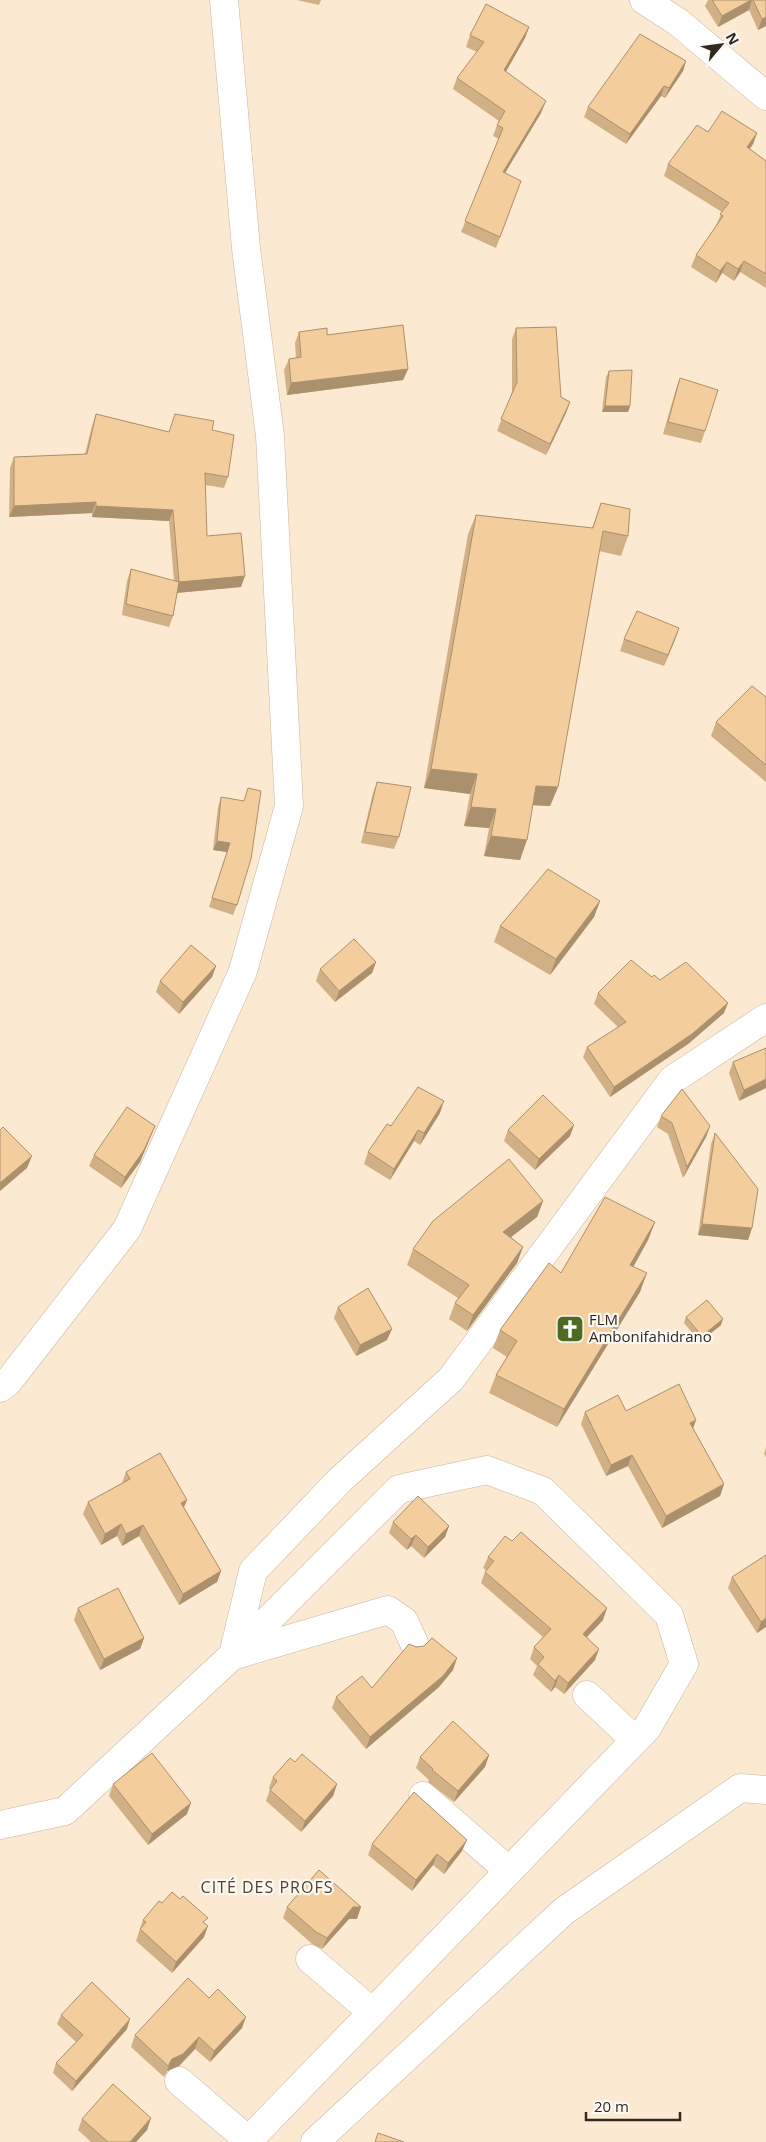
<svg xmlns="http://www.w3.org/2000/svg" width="766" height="2142" font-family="'Open Sans',sans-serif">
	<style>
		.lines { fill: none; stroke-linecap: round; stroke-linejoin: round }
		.minor-casing { stroke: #c8b69f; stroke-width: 29 }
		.minor { stroke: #fff; stroke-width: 28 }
		.wall { fill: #d2b086 }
		.shaded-wall { fill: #ab906d }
		.building { fill: #f4cd9c; stroke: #ab906d }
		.labels { text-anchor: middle; stroke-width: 4.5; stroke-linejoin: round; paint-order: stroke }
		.poi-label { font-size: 15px; fill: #302920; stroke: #fcf8f4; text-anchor: start }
		.neighbourhood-label { font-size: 16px; letter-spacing: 1px; fill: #51422e; stroke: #fcf8f4 }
	</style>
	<rect width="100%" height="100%" fill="#fbe9d1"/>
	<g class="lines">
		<defs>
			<g id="minor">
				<path d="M644,0l34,22 88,74"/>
				<path d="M0,1388l8,-6 119,-153 116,-258 46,-165 -19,-370 -24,-188 -22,-248"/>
				<path d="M233,1655l20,-84 87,-91 111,-101 221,-299 94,-62"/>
				<path d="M235,1655l153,-45 16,11 10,22"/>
				<path d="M587,1695l48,45"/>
				<path d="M423,1796l86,75"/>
				<path d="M0,1825l65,-14 168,-156 166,-166 88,-19 56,21 126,124 15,49 -37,64 -400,414"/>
				<path d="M310,1959l62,53"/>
				<path d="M179,2081l69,59"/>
				<path d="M315,2142l249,-231 176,-123 26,2"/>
			</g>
		</defs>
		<use href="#minor" class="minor-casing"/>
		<use href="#minor" class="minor"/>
	</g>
	<g class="wall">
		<path d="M297,0h24l-2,5z"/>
		<path d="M708,0h58v26l-8,4 -9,-20 -31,17 -13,-21z"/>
		<path d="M529,27l-4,11 -19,33 35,42 -36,60 16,8 -25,67 -35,-16 38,-93 -6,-3 4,-11 2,-4 -46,-32 4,-11 20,-26 -11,-5 4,-12z"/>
		<path d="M686,61l-3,10 -18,27 -4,-2 -35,48 -42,-27 4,-10z"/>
		<path d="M708,132l49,1 -4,11 -3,5 16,12v127l-26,-16 -6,9 -12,-8 -6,10 -25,-16 5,-12 21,-29 -1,-1 6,-13 -58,-36 4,-12z"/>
		<path d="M516,328l45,69 9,5 -4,11 -20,42 -49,-24 15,-39v-53z"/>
		<path d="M299,332l28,3 81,34 -5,11 -116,15 -3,-25 5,-11 7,-1 -1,-15z"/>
		<path d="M609,371l21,35 -2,6h-26l4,-35z"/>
		<path d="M680,378l25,53 -4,12 -38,-9 13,-45z"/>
		<path d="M96,414l73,18 43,-2 16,47 -4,11 -19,-3 2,51 34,51 -64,6 -4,23 -4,11 -47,-12 5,-34 4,-12 43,12 -5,-60 -77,-4v-4l-83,4 1,-49 4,-11 71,-3 7,-28z"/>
		<path d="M601,503l27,33 -7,20 -22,-5 -41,236 -8,19 -17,-1 -13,55 -36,-4 5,-28 -25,-2 6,-32 -46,-6 44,-254 8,-19 116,13z"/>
		<path d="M679,628l-15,38 -44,-15 4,-12z"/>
		<path d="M766,697v85l-55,-46 5,-14z"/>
		<path d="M377,782l22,55 -5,12 -33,-6 12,-50z"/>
		<path d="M221,797l16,108 -4,10 -24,-8 18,-55 -14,-2 5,-43z"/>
		<path d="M600,901l-6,16 -44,58 -56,-33 6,-16z"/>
		<path d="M376,962l-4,11 -37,29 -19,-21 4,-12z"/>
		<path d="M216,966l-4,11 -33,37 -23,-22 4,-11z"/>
		<path d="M652,977l8,3 64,33 -36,31 -78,53 -27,-40 4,-10 31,-20 -24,-23 4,-11z"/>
		<path d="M766,1048l-27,53 -10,-28 4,-11z"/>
		<path d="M440,1113l-20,32 -6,-4 -24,39 -26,-16 4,-12 23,-26z"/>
		<path d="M661,1116l49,10 -4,11 -23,41 -15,-44 -11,-7z"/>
		<path d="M574,1125l-4,11 -35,34 -31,-29 4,-11z"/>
		<path d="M155,1126l-15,36 -19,26 -32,-22 5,-11z"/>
		<path d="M715,1133l37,95 -4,12 -50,-5 13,-91z"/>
		<path d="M543,1201l-6,16 -26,20 12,10 -6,16 -50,68 -18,-12 6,-16 3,-5 -51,-33 6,-16z"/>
		<path d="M655,1222l-7,18 -15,26 7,26 -83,135 -68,-34 7,-18 11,-18 -14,-9 7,-18 61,-57z"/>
		<path d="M338,1307l49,33 -31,16 -22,-38z"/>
		<path d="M686,1317l35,8 -21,17 -16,-19z"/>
		<path d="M626,1411l70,9 -3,8 31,56 -4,12 -58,32 -34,-62 -22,10 -25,-52 4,-12z"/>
		<path d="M766,1447v10l-2,-3z"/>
		<path d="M126,1472l58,35 37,64 -4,11 -38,23 -40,-69 -17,10 -5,-10 -16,9 -18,-31 5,-12 34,-19z"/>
		<path d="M393,1522l56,4 -4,11 -21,21 -13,-12 -4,4 -18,-17z"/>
		<path d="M488,1557l115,63 -16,17 8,23 -31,34 -9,-7 -4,5 -18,-17 4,-9 -7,-7 4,-12 9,-10 -62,-54 4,-11 1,-2 -3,-2z"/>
		<path d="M732,1577l34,50 -9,6 -29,-45z"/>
		<path d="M78,1608l66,30 -4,11 -40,21 -26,-50z"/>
		<path d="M453,1670l-14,17 -73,62 -34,-41 4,-11 36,-9z"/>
		<path d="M489,1755l-4,12 -31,35 -26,-20 1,-2 -13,-12 4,-11z"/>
		<path d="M295,1762l42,22 -4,12 -32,36 -35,-31 4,-12 -1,-1 4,-11z"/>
		<path d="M113,1784l74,30 -39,31 -39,-49z"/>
		<path d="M372,1844l90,7 -18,23 -11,-9 -21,26 -44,-36z"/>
		<path d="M162,1903l44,21 -2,13 -32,36 -36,-32 7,-21z"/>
		<path d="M287,1907l70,12h-8l-27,30 -10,-5 -29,-26z"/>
		<path d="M209,1998l33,30 -32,34 -15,-13 -16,17 -12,5 -3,6 -33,-30 4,-12z"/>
		<path d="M61,2015l66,14 -55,62 -19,-18 3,-10 20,-21 -19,-18z"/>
		<path d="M151,2118l-4,12 -11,12h-45l-13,-12 4,-11z"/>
	</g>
	<g class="shaded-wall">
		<path d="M751,0h1l-3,10 -31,17 4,-11z"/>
		<path d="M766,17v9l-8,4 4,-11z"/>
		<path d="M529,27l-4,11 -25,44 4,-12z"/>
		<path d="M686,61l-3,10 -18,27 4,-10z"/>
		<path d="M664,86l-3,10 -35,48 4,-10z"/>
		<path d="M546,101l-5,12 -42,70 4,-11z"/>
		<path d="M757,133l-4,11 -10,14 4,-11z"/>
		<path d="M744,261l-4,11 -6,9 4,-12z"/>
		<path d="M727,262l-5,11 -6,10 4,-12z"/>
		<path d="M408,369l-5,11 -116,15 4,-12z"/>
		<path d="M570,402l-4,11 -20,42 4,-11z"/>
		<path d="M605,406h25l-2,6h-26z"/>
		<path d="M96,502l-4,11 -83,4 5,-11z"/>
		<path d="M96,506l77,4 -4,11 -77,-4z"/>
		<path d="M245,576l-4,11 -66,6 4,-11z"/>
		<path d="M679,628l-4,12 -11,26 4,-11z"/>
		<path d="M431,769l46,5 -7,20 -46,-6z"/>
		<path d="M536,786l22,1 -8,19 -21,-1z"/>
		<path d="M471,807l25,2 -7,19 -25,-2z"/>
		<path d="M491,836l36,4 -7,20 -36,-4z"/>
		<path d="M217,841l13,2 -3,9 -14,-2z"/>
		<path d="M600,901l-6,16 -44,58 6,-16z"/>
		<path d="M376,962l-4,11 -37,29 4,-11z"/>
		<path d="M216,966l-4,11 -33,37 4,-12z"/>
		<path d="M728,1003l-4,10 -36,31 -78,53 4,-10z"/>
		<path d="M766,1079v9l-27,13 5,-11z"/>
		<path d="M444,1101l-4,12 -20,32 4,-12z"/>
		<path d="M574,1125l-4,11 -35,34 4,-11z"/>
		<path d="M155,1126l-15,36 -19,26 4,-11z"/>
		<path d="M710,1126l-4,11 -23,41 4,-11z"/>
		<path d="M418,1130l-4,11 -24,39 4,-11z"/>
		<path d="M32,1156l-5,12 -27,23v-8z"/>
		<path d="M543,1201l-6,16 -40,31 6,-16z"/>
		<path d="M655,1222l-7,18 -24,44 6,-19z"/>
		<path d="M702,1224l50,4 -4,12 -50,-5z"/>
		<path d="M523,1247l-6,16 -50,68 6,-16z"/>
		<path d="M647,1273l-7,19 -83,135 7,-18z"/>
		<path d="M723,1319l-2,6 -21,17 2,-6z"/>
		<path d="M392,1329l-5,11 -31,16 4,-11z"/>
		<path d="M696,1420l-4,11 -2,-8z"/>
		<path d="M632,1455l-4,11 -22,10 5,-11z"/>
		<path d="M724,1484l-4,12 -58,32 4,-12z"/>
		<path d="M187,1500l-5,12 -1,-9z"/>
		<path d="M121,1524l-4,12 -16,9 4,-11z"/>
		<path d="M143,1525l-4,11 -17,10 4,-12z"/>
		<path d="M449,1526l-4,11 -21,21 4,-11z"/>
		<path d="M416,1535l-5,11 -4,4 4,-11z"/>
		<path d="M221,1571l-4,11 -38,23 4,-11z"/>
		<path d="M607,1608l-4,12 -24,25 4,-11z"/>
		<path d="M766,1618v9l-9,6 4,-11z"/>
		<path d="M144,1638l-4,11 -40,21 4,-11z"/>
		<path d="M599,1649l-4,11 -31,34 4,-11z"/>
		<path d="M457,1658l-4,12 -14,17 -73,62 4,-12z"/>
		<path d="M559,1675l-4,12 -4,5 4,-11z"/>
		<path d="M489,1755l-4,12 -31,35 4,-11z"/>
		<path d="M337,1784l-4,12 -32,36 4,-11z"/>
		<path d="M191,1803l-4,11 -39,31 4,-11z"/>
		<path d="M467,1840l-5,11 -18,23 4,-11z"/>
		<path d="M437,1854l-4,11 -21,26 4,-11z"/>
		<path d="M353,1907h8l-4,12h-8l-27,30 5,-11z"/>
		<path d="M208,1926l-4,11 -32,36 4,-11z"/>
		<path d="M246,2017l-4,11 -32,34 4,-11z"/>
		<path d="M130,2019l-3,10 -55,62 4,-10z"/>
		<path d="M199,2037l-4,12 -16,17 -12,5 -3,6 8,-18z"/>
		<path d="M151,2118l-4,12 -11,12h-6z"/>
	</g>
	<g class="building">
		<path d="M712,0h39l-29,16z"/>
		<path d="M753,0h13v17l-4,2z"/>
		<path d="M486,4l43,23 -25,43 42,31 -43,71 18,9 -21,56 -35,-16 38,-93 -6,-3 8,-14 -48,-33 27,-36 -14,-7z"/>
		<path d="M640,34l46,27 -17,27 -5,-2 -34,48 -42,-27z"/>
		<path d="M722,111l35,22 -10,14 19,14v113l-22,-13 -6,8 -11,-7 -7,9 -24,-16 27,-39 -3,-2 9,-11 -61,-39 29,-39 11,7z"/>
		<path d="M403,325l5,44 -117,14 -2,-24 12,-2 -2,-25 28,-4v7z"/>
		<path d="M556,327l5,70 9,5 -20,42 -49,-25 16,-37 -1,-54z"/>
		<path d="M632,370l-2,36h-25l4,-35z"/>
		<path d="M680,378l38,12 -13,41 -37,-9z"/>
		<path d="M96,414l73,18 6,-18 39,7 -2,9 22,5 -6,42 -23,-4 2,63 34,-3 4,43 -66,6 -6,-72 -77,-4v-4l-82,4v-49l73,-3z"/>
		<path d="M601,503l29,6 -2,27 -25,-5 -45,256 -22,-1 -9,54 -36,-4 5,-27 -25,-2 6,-33 -46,-5 45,-254 117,13z"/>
		<path d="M131,569l48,13 -6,34 -47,-12z"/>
		<path d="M637,611l42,17 -11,27 -44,-16z"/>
		<path d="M752,686l14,11v68l-50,-43z"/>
		<path d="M377,782l34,5 -12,50 -34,-5z"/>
		<path d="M248,788l13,3 -10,68 -14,46 -25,-7 18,-55 -13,-2 4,-44 23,4z"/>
		<path d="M548,869l52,32 -44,58 -56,-33z"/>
		<path d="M354,939l22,23 -37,29 -19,-22z"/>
		<path d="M191,945l25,21 -33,36 -23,-21z"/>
		<path d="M631,960l21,17 2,-2 6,5 26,-18 42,41 -36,31 -78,53 -27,-40 39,-25 -28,-29z"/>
		<path d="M766,1048v31l-22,11 -11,-28z"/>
		<path d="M418,1087l26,14 -20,32 -6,-3 -24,39 -26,-17 19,-28 4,2z"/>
		<path d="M682,1089l28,37 -23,41 -15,-44 -11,-7z"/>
		<path d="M543,1095l31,30 -35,34 -31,-29z"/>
		<path d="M127,1107l28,19 -11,24 -19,27 -31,-22z"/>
		<path d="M3,1127l29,29 -32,27v-53z"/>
		<path d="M715,1133l43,56 -6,39 -50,-4z"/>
		<path d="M509,1159l34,42 -40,31 20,15 -50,68 -18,-12 14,-18 -56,-36 20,-28z"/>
		<path d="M605,1197l50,25 -25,43 17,8 -83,136 -68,-34 21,-34 -17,-11 49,-67 12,10z"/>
		<path d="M368,1288l24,41 -32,16 -22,-38z"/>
		<path d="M707,1300l16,19 -21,17 -16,-19z"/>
		<path d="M679,1384l17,36 -6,3 34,61 -58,32 -34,-61 -21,10 -26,-53 33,-17 8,16z"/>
		<path d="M160,1453l27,47 -6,3 40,68 -38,23 -40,-69 -17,9 -5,-10 -16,10 -17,-32 42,-23 -4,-7z"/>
		<path d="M418,1496l31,30 -21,21 -12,-12 -5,4 -18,-17z"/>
		<path d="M521,1532l86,76 -24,26 16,15 -31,34 -9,-8 -4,6 -17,-17 6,-7 -10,-10 17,-18 -66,-57 9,-11 -6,-4 17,-21 7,5z"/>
		<path d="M766,1555v63l-5,4 -29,-45z"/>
		<path d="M118,1588l26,50 -40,21 -26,-51z"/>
		<path d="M432,1638l25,20 -14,18 -73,61 -34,-40 26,-21 10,12 37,-44 7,3 8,-1z"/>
		<path d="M453,1721l36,34 -31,36 -26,-21 1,-1 -13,-12z"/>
		<path d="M152,1753l39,50 -39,31 -39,-50z"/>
		<path d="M302,1754l35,30 -32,37 -35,-31 7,-9 -4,-4 17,-19 5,4z"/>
		<path d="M414,1792l53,48 -19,23 -11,-9 -21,26 -44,-36z"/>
		<path d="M319,1870l42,37h-8l-26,31 -11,-6 -29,-25z"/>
		<path d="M172,1892l8,7 3,-3 25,22 -5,4 5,4 -32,36 -36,-33 6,-7 -3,-2 16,-19 3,2z"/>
		<path d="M188,1978l21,20 9,-9 28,28 -32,34 -15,-14 -16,17 -11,5 -4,7 -33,-31z"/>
		<path d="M92,1982l38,37 -54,62 -20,-18 27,-28 -22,-20z"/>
		<path d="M113,2084l38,34 -21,24h-22l-26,-23z"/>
		<path d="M378,2133l26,9h-29z"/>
	</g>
	<defs>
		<symbol id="church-square" viewBox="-11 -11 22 22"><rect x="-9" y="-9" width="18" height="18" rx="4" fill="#4d6c22" stroke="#fcf8f4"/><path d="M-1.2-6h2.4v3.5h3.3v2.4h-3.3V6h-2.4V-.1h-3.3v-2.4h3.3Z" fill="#fff"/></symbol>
	</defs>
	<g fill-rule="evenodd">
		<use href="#church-square" x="554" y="1313" width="32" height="32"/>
	</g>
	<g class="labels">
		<g class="poi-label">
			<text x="589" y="1325">FLM<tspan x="589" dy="17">Ambonifahidrano</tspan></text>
		</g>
		<g class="neighbourhood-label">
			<text x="267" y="1893">CITÉ DES PROFS</text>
		</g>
	</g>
	<g transform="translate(721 45) rotate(61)" stroke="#fcf8f4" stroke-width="4" paint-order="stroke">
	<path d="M0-4L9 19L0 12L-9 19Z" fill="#302920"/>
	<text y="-8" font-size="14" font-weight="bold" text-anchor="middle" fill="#302920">N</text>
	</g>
	<path d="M586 2112v8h94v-8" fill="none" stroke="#302920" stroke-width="2.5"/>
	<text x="594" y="2112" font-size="15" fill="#302920" stroke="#fcf8f4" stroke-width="4" paint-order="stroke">20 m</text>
</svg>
